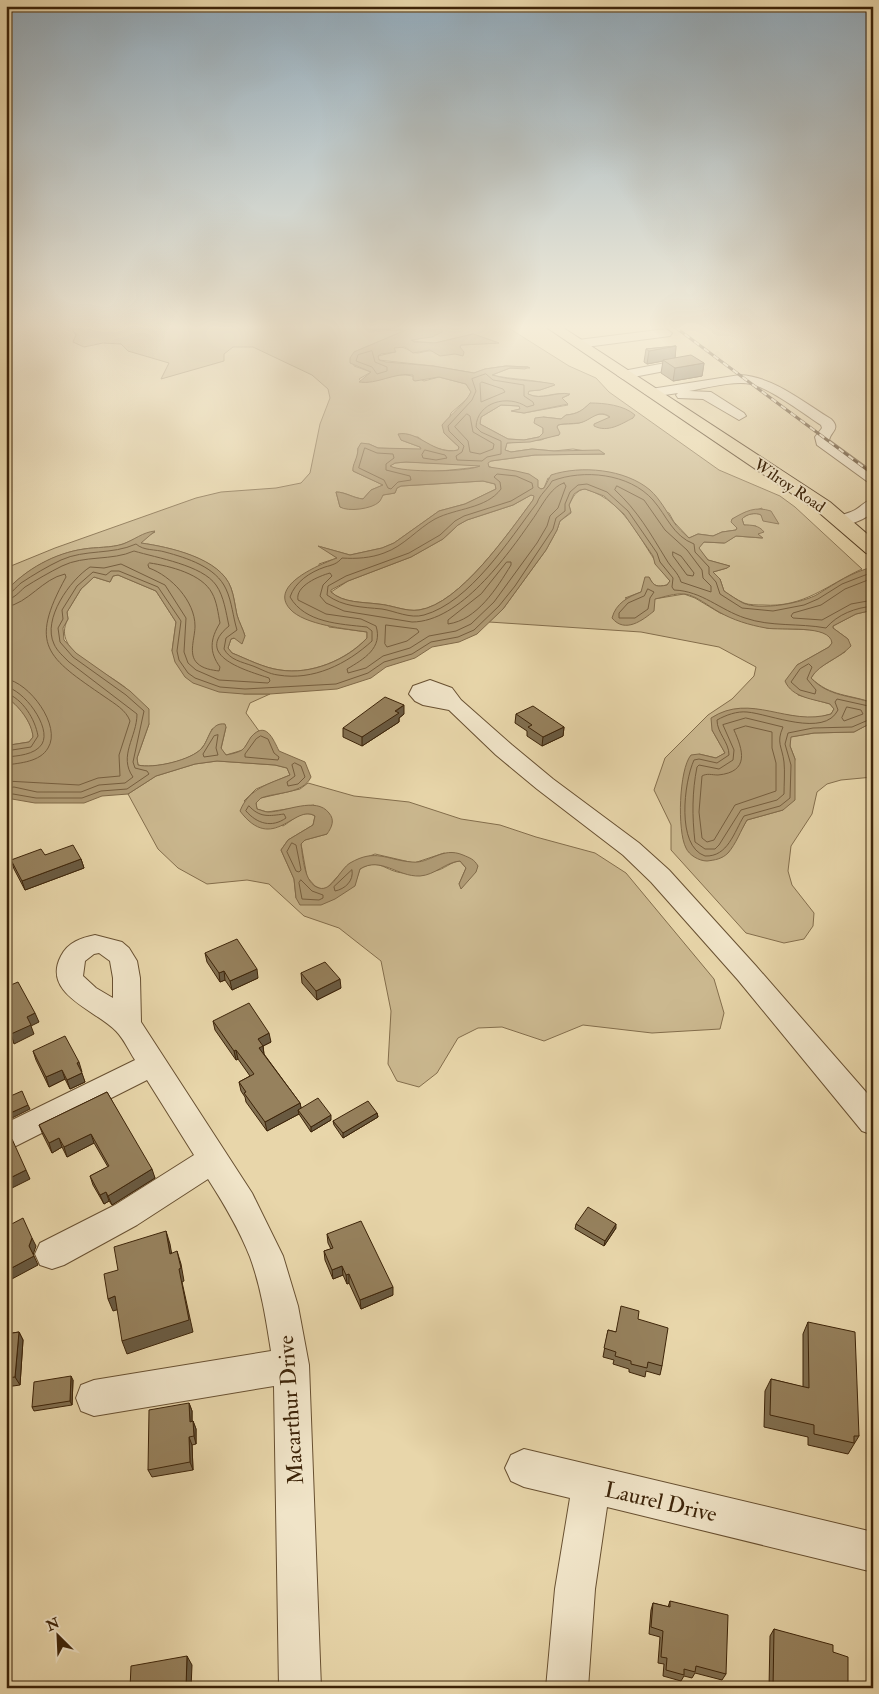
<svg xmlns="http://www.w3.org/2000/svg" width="879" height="1694" font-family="'IM FELL Double Pica',serif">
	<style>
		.green { fill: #cbb88f; stroke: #846e4c }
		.water { fill: #ae9973; stroke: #816a49; fill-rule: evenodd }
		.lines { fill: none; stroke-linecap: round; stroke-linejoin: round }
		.shore { stroke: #765e3e; stroke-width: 1 }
		.minor-casing { stroke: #685031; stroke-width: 2 }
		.major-casing { stroke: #3d2409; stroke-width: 2 }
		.minor { fill: #f0e4c8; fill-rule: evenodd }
		.major { fill: #e8d6aa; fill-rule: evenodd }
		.rail-casing { stroke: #3d2409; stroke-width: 3 }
		.rail { stroke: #f0e4c8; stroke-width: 2; stroke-dasharray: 6; stroke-linecap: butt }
		.wall { fill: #816f50; stroke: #3d2409 }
		.shaded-wall { fill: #695a41; stroke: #3d2409 }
		.building { fill: #96815d; stroke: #3d2409 }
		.labels { text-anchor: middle; stroke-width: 4; stroke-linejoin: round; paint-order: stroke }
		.far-street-label { font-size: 16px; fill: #3d2409; stroke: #f0e4c8 }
		.near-street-label { font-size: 22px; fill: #3d2409; stroke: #f0e4c8 }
	</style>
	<rect width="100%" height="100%" fill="#e8d6aa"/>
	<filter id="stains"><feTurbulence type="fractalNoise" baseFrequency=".004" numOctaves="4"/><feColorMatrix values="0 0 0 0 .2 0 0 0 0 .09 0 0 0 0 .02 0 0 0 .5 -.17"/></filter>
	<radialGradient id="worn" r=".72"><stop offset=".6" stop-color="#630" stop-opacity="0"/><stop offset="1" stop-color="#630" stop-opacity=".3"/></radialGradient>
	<g class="green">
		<path d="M65,327h298l14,4 27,-2 2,1 -52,22v14l17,6 -12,7 3,3h5c23,-5 35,-13 57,-1l15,-4 27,7 5,8 -3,6 -17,15 -7,20 15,14v3c-14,3 -31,-4 -41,-13h-17v3l19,7 2,3 -44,-2 -9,-4 -11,4c0,11 -5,16 -5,23l30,14 -12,5 -8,9c-10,-1 -17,-7 -27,-7l4,15 39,-5 4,-7 12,-2 2,-5 4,-2 82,-5 12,3 1,5 -31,15 -26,7 -45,32 -12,5 -32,7 -29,-8 16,11 -18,6 10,63 38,5v6c-21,22 -56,37 -87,32 -16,-2 -33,-11 -48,-17l-4,-5 3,-9 14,-3c-2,-7 -6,-14 -8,-21 -2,-9 -3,-19 -6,-27 -11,-30 -63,-41 -90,-45l3,-5 11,-6c-13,2 -21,8 -32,12 -12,4 -27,3 -39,5 -28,4 -59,21 -78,42v-23l49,-20 141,-50 25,-6 55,-4 25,-5 9,-10 10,-49 10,-26 -2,-9 -16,-14 -59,-28h-20l-9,7v7l-63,18 8,-16 -41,-12 -7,-7 -18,-1 -19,4 -11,-5 3,-7 -4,-6z"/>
		<path d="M441,327h66l62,39 27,12 13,14 110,78 61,26 15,11 67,62c-35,16 -58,39 -99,36 -6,0 -14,0 -19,-2 -7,-3 -14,-8 -20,-12l-4,-12 -7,-7 14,-4 2,-2 -21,-6 -10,-12 6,-6 20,1 12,-7 26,2 -4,-4 -2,-8 -12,-1 -2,-6c4,-5 14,-7 19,-4l1,-7 -30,11 5,9 -1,2 -14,2 -9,4 -15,-2 -9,4 -15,-16 -5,-9 -121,-35 -4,10 -3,1 -53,-23 -1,-4 4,-1 44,-6 69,-1 -31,-5 -19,2 -22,-2 -21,3 -6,-2 2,-7 34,-3 10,-4 8,-1 -2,-8 1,-2c8,-2 17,0 24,-3 10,-4 17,-13 29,-4l-16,6 38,-6 -43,-15c-8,8 -13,11 -24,12l-5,4 -18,-2v16l-4,4 -15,3 -16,-1 -28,-15 1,-7 20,-12 18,1 1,3 -8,2 12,2 44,-8 -6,-7 7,-3c-13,-5 -28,6 -41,-1l1,-3 11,-1 14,-5c-21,-6 -41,-5 -62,-10l18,-7 15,1 3,-2 -22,-1 -21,3 -11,4 -41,-7 -54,-6 -1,-4 17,-4 -3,-4 2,-1c13,-1 12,4 23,6 4,0 8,-2 12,-2 17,-1 18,12 32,-6l38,-2 -26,-9 -38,9 -24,-2 31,-9z"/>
		<path d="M406,462l74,3 -1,2c-23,2 -70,10 -89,-1l5,-3z"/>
		<path d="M585,489c44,12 58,61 85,92l-3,4c-10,2 -13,2 -18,-8l-8,15 -16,6 29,1 30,-5 11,4 25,15 47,15 49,2 11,4 5,4v5l-3,4 -32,18 1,30 32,9 4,5 -3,5 -11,3 -15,1 -18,-3 -75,15 13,23 -9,5 -17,-4 29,99 19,-33 36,-10 12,-51 -5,-13v-9l24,-4 40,-1 19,-10v55l-32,3 -14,4 -10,8 -5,22 -21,32 -3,25 4,14 22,28 -1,13 -9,13 -20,4 -38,-10 -75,-83v-25l-17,-35 11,-32 43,-43 24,-16 22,-23 2,-9 -37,-20 -78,-15 -152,-10 14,-13 43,-59 11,-20 3,-9 11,-8 -2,-8c4,-8 7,-15 16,-16z"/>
		<path d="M531,495h4l-2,5c-24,32 -73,104 -114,110 -13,2 -27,-5 -41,-6 -15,-2 -35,-1 -47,-12l17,-11 63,-24 32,-18 15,-14 9,-5 46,-15z"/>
		<path d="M118,575l38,16 20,31 -4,29 72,43h26l-20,9 -4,10 13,18 -6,4 -10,15 -17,5 -5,-6 5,-22 -14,2c-3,6 -6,15 -11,20 -11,12 -48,20 -63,16l-1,-7 12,-34c-6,-10 -12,-24 -20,-33 -18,-19 -80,-38 -61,-72l-1,-7 14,-23 13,-12 16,5 3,-6z"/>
		<path d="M873,610v93c-24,-9 -42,-6 -62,-25l5,-8 29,-18 3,-13 -15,-11v-2l23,-12z"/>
		<path d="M6,697c13,8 26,25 27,40l-4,5 -19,3 -4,2z"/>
		<path d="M217,761l58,4 12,3 3,7 -34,14 -12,12 39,25c10,-6 20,-17 32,-10l-2,9 -25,15 -7,10 13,29 2,19 58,-12 6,-17c20,-12 25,3 44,4 9,1 23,0 31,-2 10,-2 15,-9 25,-10l6,7 -7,16 19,-18 -34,-13 -30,10 -39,-9 -26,10 -22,24 -6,1 -6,-3 -8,-9 -6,-33 4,-4 22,-6 -13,-29 -47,7 -10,-3 -1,-6 5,-5 39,-9 8,-6 46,13 55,6 52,17 39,6 36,12 59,16 31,20 88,106 10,34 -4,16 -68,4 -69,-8 -39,16 -42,-14 -24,1 -20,10 -21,35 -18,14 -22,-6 -9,-17 3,-53 -10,-50 -42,-33 -35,-12 -35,-32 -22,-4 -40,4 -29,-16 -20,-19 -30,-55 28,-18 39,-12z"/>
	</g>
	<path class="water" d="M363,327h78l1,5 -10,5 -21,3 3,2 21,1 38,-9 26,9 -38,2 -1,2 4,5 -1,4 -8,-2 -15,2 -10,-6 -17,3 -8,-6 -11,1 2,4 -15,2 -3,2 1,4 7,2 47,4 41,7 11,-4 21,-3 22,1 2,1h-20l-18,7c20,6 41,5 62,9l1,1 -15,5 -11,1 -1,3c14,7 28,-3 42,0l-8,4 6,6 -44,9 -13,-2 9,-2 -1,-3 -18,-1 -20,12 -1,7 28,15 16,1 15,-3 4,-4v-5l-9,-5 1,-5 8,-1 18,2 5,-4c11,-1 16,-4 24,-12 14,0 34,2 45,12l-2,3c-12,6 -25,15 -39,8v-2l16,-7c-12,-9 -19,4 -31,6 -7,1 -14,0 -21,2l-1,2 3,6 -1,2 -29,7 -23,1 -2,7 6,2 21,-3 22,2 45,-1 6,4 -70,1 -44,6 -3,2 1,4 27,4 13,3 9,6v7l3,2 3,-1 7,-13c30,-10 74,-6 99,15 10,9 16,21 23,31 4,7 11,12 16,17l9,-4 15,2 9,-4 14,-2 1,-2 -6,-6 1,-3c14,-8 23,-13 39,-8l8,13 -16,-3 -2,-6c-5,-3 -15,-1 -19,4l2,6c7,0 15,0 20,7l-6,2 5,4 -27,-2 -11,7 -21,-1 -5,6 9,12 22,6 -3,2 -14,4 7,7 4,12c6,4 13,9 19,12 17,8 60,0 75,-9 18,-11 34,-22 55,-27v43l-17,4 -23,12v2l15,11 3,7c-12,13 -31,17 -40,32 18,19 39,17 62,25v19l-19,10 -40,1 -23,4 -1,9 5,13v41l-12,10 -36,10c-6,10 -11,24 -19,33 -6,6 -13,7 -21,8 -8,0 -18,-6 -21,-13 -9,-17 -7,-79 5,-93l8,-1 17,4 9,-5 -13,-23 -1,-12c40,-26 77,9 120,-4l3,-5 -4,-5c-16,-5 -38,-6 -45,-23l12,-16 32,-18 3,-4c-2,-19 -51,-12 -66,-15 -17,-3 -33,-8 -47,-16 -11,-6 -22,-16 -34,-18 -10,-1 -21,3 -30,5l-1,12c-11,9 -29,23 -42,7 4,-15 16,-21 29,-26l4,-15h4c5,10 8,10 18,8l3,-4 -15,-17 -2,-8 -29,-42 -20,-18 -19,-7 -5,1 -6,4 -5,11 2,7 -11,9 -3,9 -11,20 -43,59 -26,25 -18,8 -27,5 -17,11 -29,9 -15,11 -34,11 -67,5h-26l-25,-2 -26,-9 -8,-6 -10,-15 -3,-11 4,-29 -20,-31 -38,-16 -5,1 -3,6 -16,-5 -13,12 -14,23 1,7 -5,9 1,12 12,13 54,38 19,18v15l-12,34 1,7c15,4 54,-5 64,-17 7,-8 8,-26 23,-24l1,3 -5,21 5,7c5,-1 11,-2 16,-5 4,-3 6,-9 9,-13 15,-17 22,2 28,14l26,11 6,15c-8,17 -34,15 -50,21l-5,5 1,6c4,1 8,3 11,3 18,0 48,-16 61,1 6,7 3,14 -2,21l-22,6 -4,4c2,13 3,40 18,44 13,4 21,-19 31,-25 26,-15 36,-3 62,-1 18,2 30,-16 51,-7 7,3 11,4 15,11l-2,6 -15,17 -2,-5 7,-16 -6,-7c-14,1 -25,14 -40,15 -23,1 -39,-20 -60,-7l-5,17 -20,13 -14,6h-21l-4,-7 -2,-19 -13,-29 7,-10 25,-15 2,-9c-20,-13 -42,39 -75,-5 9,-23 29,-27 50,-36l-3,-7 -12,-3 -58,-4 -22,3 -39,12 -28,18 -26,2 -18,7h-49l-23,-4 -6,1v-53l4,-2 19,-3 4,-5c-1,-15 -15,-32 -27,-40v-106c20,-22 49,-38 78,-42 12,-2 27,-1 39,-5 11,-4 20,-12 32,-13l-14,12c28,4 80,15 90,45 3,8 4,18 6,27 2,7 6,14 8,21l-3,8 -8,-6 -3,1 -3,9 4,5c15,6 32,15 48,17 31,5 67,-10 87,-32v-6c-20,-3 -63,-7 -77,-23 -22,-24 31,-45 47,-51l-19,-12 32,9 32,-7 12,-5 45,-32 26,-7 31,-15 -1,-5 -12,-3 -82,5 -4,2 -2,5 -12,2c-1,2 -2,5 -4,7 -7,7 -31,10 -39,5l-4,-15c9,0 17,6 27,7l8,-9 12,-5 -30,-14c-1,-7 5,-12 5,-23l3,-5 8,1 9,4 43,1 -1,-2 -19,-7 -3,-6c21,-4 36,22 60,16l1,-3 -15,-14 -2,-8c9,-11 23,-21 29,-33l-5,-8 -27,-7 -24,4 -2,-1v-5c-19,-3 -36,10 -54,7l12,-10 -21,-9v-5l4,-6 52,-22 -29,1zM406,462l74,4c-13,6 -77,7 -90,0l5,-3zM531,495l3,1 -1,4c-24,32 -73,104 -114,110 -13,2 -27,-5 -41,-6 -15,-2 -35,-1 -47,-12v-2l17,-9 63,-24 32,-18 15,-14 9,-5 46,-15z"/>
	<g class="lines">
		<g class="shore">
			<path d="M372,351l3,11 12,5v4l-10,3 -5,-7 -16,-6 2,-6z"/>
			<path d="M486,374l7,6 31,5v11l9,6 1,3 -7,2c-19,-13 -50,-5 -51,20l5,5 20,9v13l-14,3 -5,4 -25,-1 -1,-4 6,-4 2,-6 -15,-15 -1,-5 24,-26 4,-9 -4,-12z"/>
			<path d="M482,382l21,7 2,3 -24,10 -1,-18z"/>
			<path d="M467,414l3,2 3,16 21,12 -1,5 -13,5 -10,-2 -2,-11 -13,-14z"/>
			<path d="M365,448l12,5 16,1 1,4 -8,6v6l24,6 1,4 -13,2 -7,7 -3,-1 -4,-8 -25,-12z"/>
			<path d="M425,450l20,5 2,3 -11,2 -13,-2 -1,-3z"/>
			<path d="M564,483l2,3 -8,22 -8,8 -3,10 -10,17 -43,59 -23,22 -15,7 -27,5 -19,12 -27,8 -17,12 -18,5 -1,-4c17,-10 36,-21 29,-43l-15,-7 -35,-5 -28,-14c-3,-14 21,-24 32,-27l2,3 -9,9 -3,11 6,7 18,8 68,11c48,0 95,-66 120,-102 9,-12 18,-33 32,-37z"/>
			<path d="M617,486l27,14 21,30 22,20 15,20 1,8 8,8v6l-30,-10c-3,-10 -10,-14 -15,-23 -16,-26 -28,-48 -51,-69z"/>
			<path d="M673,552l8,4 13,17 -1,3 -6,-1 -14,-19z"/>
			<path d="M507,562h4v3c-14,23 -34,55 -63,59v-4l33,-26z"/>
			<path d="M150,563c20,3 52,11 62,30 5,9 6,20 8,30 -10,16 -11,29 0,44l-1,4c-7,-1 -16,-2 -22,-8 -9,-9 -2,-25 -2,-37 0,-25 -24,-50 -46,-58l-1,-3z"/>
			<path d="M873,578l-28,11 -24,16 -28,8 -2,3 2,2 29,2 29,-16 22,-4"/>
			<path d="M648,589l6,3 -4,6 -2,11 -13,9h-16v-5l9,-10 16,-7z"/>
			<path d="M6,594c7,-1 10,-7 15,-11 12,-8 27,-17 40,-23 24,-11 51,-5 75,-16 8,7 19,5 29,8 22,6 51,15 61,37 6,13 7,28 11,41l-11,8 -2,11c6,11 18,13 29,17 8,3 16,8 25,9 35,6 69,-11 94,-34v-10l-5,-4c-27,-3 -62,-4 -77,-30 5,-15 20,-25 35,-30 7,-2 12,-3 17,-9 14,1 29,0 42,-5 20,-7 33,-24 51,-34 21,-11 51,-10 66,-30l-1,-7 -6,-5 3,-3 19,2 16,7 1,5 -22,13 -47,15 -9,5 -15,14 -31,18 -63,23 -18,10 -1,9c16,12 35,12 55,14 13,2 28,10 42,6 46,-13 85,-75 113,-112 3,-9 10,-13 15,-22 31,-12 77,-8 101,19 14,16 20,36 41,44l1,8 14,15v7l7,8 4,12 22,14 31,3 31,-6 14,-6 24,-15 31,-12"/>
			<path d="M6,600c9,-2 12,-7 19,-13 11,-7 25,-15 37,-21 22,-11 50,-5 72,-15 23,7 68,14 82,34 8,11 10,28 13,41 -37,30 19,45 40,52l1,3 -2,2 -49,-3 -23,-10 -8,-7 -4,-11 2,-34 -21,-33 -44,-21 -17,4 -14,-1c-20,13 -48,52 -36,77 3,7 10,13 15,18l68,52c0,23 -19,42 -4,63l-8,6 -26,2 -18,7h-44l-23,-5 -8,1"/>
			<path d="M6,607c23,-4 36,-28 59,-33l1,3c-38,69 -19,80 39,120 10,7 21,13 25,24l-11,34 1,21 -22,2 -19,7 -73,-4"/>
			<path d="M386,625l31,4 2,3 -12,9 -20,6 -2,-3z"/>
			<path d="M809,664l3,3 -5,12 9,11 -1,4 -15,-4 -9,-8 9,-13z"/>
			<path d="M6,679c23,3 56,47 42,69 -8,14 -28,15 -42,17"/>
			<path d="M6,687c17,2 46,40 36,57 -7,11 -25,12 -36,13"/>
			<path d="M6,693c17,6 29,26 32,43l-7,11 -25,4"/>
			<path d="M847,707l14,3 2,4 -19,7 -2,-3z"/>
			<path d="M873,707l-36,-8 -2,3 3,8c-14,28 -68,4 -91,2 -10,-1 -21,3 -30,8 0,13 12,22 12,35l-12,8 -18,-4 -5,1c-10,22 -18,86 11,96 23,1 29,-24 39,-40l36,-10 10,-8 1,-33 -6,-21 3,-11 25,-5 39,-1 21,-9"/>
			<path d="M746,718l37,9c-7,16 -1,19 1,35 1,10 0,22 0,32l-7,6 -36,10 -22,35 -4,4h-10l-10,-7c-3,-26 -3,-50 2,-75l2,-2 20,4 14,-9 1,-10 -11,-25z"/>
			<path d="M746,726l26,6v16l4,15v28l-41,14 -21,35 -7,2 -5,-4 -3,-26 3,-36c5,-3 10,-1 16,-1 32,-3 25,-25 16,-45z"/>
			<path d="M218,735l-2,13 2,7 -14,2 -1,-3 11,-18z"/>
			<path d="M261,736l7,3 6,14 5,4 -1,3 -33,-3v-3l11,-15z"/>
			<path d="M295,763l6,3 4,11 -7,7 -10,2 -1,-4 8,-6 -3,-11z"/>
			<path d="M6,795l7,-1 23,4h46l19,-7 26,-2 22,-15 -2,-3 -12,-3 -2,-6 11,-51 -18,-16 -53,-38 -13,-15 -2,-14 5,-9 -1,-9 15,-24 16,-14 13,3 5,-4h8l39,16 23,34 -4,30 2,9 9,13 7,5 25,9 25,2 91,-5 32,-11 16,-11 28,-8 19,-12 27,-5 16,-7 25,-24 16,-20 38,-57 3,-11 9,-7v-7l5,-12 8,-7 9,-1 20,8 21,19 29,42 3,9 13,16 -1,9 2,3c28,1 46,20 71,28 26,9 54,5 81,10 12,-14 29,-20 47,-22"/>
			<path d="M249,806c11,12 20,10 35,8l2,4c-14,10 -29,6 -40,-7z"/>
			<path d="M292,843l4,2 5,25 -2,2 -3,-1 -9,-19z"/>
			<path d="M352,870c2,11 -7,19 -17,21l-1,-4z"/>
			<path d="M301,880l11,11 11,4v3l-4,2 -17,-1 -3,-16z"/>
		</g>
		<defs>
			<g id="minor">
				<path d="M666,329l6,4 -2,3 -92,12 -6,-4 6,-4z"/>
				<path d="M692,358l6,4 -2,3 -73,14 -6,-4 6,-4z"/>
				<path d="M740,375c34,2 63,27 91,44 10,10 0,12 -2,21l44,32v12l-5,-2 -51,-37 -2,-8 7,-9 -1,-3c-18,-12 -50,-36 -70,-41 -16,-4 -45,4 -62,7l22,1 33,21 2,3 -7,4 -36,-21 -25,-1 -2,-3 2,-2 -27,4 -7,-4 7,-4z"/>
				<path d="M873,499v13c-9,8 -25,15 -37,12l-2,-3c5,-7 14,-7 21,-11 7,-4 10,-9 18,-11z"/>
				<path d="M430,680l22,8 9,12 51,45 41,34 86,64 30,27 87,96 117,134v35l-11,-4 -124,-151 -87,-98 -28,-27 -86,-66 -41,-34 -47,-45 -26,-5 -8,-4 -6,-7 4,-8z"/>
				<path d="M95,935l27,7 7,6 8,13 3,17 1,44 111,171 31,63 15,50 11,59 12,323h-42l-5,-302 -180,30 -13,-5 -5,-13 5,-13 13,-5 177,-29c-5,-32 -10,-64 -21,-94 -11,-28 -26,-53 -42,-78l-71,46 -73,40 -12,4 -12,-4 -5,-11 5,-11 75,-38 79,-50 -47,-75 -141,71v-28l129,-63c-6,-9 -11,-21 -19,-29 -20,-21 -75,-37 -55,-75 7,-14 20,-18 34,-21zM99,953l11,8 3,17v20l-17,-10 -13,-12 2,-15 9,-7z"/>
				<path d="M524,1449l349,83v40l-266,-65 -12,82 -7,99h-42l9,-99 15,-91 -46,-11 -13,-6 -6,-13 6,-13z"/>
			</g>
			<path id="major" d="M546,327h16l268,175 43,37v16l-7,-2 -50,-43z"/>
		</defs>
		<use href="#minor" class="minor-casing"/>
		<use href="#major" class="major-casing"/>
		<use href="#minor" class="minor"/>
		<use href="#major" class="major"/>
		<defs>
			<path id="rail" d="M675,327l198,147"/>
		</defs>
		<use href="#rail" class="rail-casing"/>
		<use href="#rail" class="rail"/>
	</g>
	<g class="wall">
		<path d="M676,346l-1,12 29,5 -2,13 -29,5 -12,-8 2,-12 -16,3 -3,-2 2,-13z"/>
		<path d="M404,714l-5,4v4l-37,24 -19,-9v-9z"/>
		<path d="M516,714l48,13 -1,9 -21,10 -15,-10v-5l-12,-8z"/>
		<path d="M45,855l36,4 3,9 -59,22 -11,-21 -3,-9z"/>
		<path d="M205,953l53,25 -26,12 -7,-10 -5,2 -13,-20z"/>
		<path d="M301,973l40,15 -24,12 -15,-17z"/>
		<path d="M213,1021l58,21 -8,4 1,8 36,49 1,5 30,12 -20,12 -12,-18 -32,17 -21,-29 -1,-5 -4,-6 -2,-9 11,-6 -12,-17 -2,1 -21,-30z"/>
		<path d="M33,1051l49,21h-1l4,10 -15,7 -5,-10 -16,8 -13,-27z"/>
		<path d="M107,1092l48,86 -43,27 -3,-4 -5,3 -11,-19 -3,-9 18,-9 -14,-24 -27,14 -5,-10 -10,6 -9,-18 -4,-10z"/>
		<path d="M377,1113l1,4 -35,21 -9,-13 -1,-4z"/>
		<path d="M576,1224l40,4 -12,18 -29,-17z"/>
		<path d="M327,1234l66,61 -32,14 -12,-26 -2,1 -4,-9 -10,4 -8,-19 -1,-9 7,-2 -3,-6z"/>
		<path d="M638,1319l24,47 -2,9 -14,-4 -1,6 -16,-5v-3l-16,-5 1,-4 -11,-3 5,-27 8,2z"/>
		<path d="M808,1322l51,114 -11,18 -40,-9v-8l-44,-10 1,-36 6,-12 32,8v-53z"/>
		<path d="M19,1332l4,8 -3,45 -14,2v-53z"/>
		<path d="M73,1380l-1,25 -38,6 -2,-4z"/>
		<path d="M189,1403l3,8v10h1l3,8v15l-4,1 1,25 -41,7 -4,-7z"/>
		<path d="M670,1601l56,73 -4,6 -27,-7 -3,5 -8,-2 -3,5 -18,-5 1,-12 -6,-1 2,-26 -11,-3 2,-24 2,-7 15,4z"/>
		<path d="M774,1629l59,23 15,34 -1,2h-78l1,-52z"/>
	</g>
	<g class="shaded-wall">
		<path d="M676,346l-1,13 -12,1v1l-16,3 2,-13z"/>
		<path d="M704,363l-2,13 -29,5 2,-13z"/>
		<path d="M404,705v9l-5,4v4l-37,24v-9z"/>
		<path d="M564,727l-1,9 -21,10 1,-9z"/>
		<path d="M81,859l3,9 -59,22 -3,-9z"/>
		<path d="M257,969l1,9 -26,12 -2,-9z"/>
		<path d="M224,971l1,9 -5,2 -1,-9z"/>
		<path d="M340,979l1,9 -24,12 -1,-9z"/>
		<path d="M35,1013l4,9 -8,4 3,8 -20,10 -3,-10 16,-17z"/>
		<path d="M6,1026l4,9 -4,1z"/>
		<path d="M269,1033l2,9 -8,4 1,9 -3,2 -3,-18z"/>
		<path d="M236,1050l2,9 -2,1 -2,-9z"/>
		<path d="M79,1062l3,10 -2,1 -3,-10z"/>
		<path d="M62,1070l3,9 -16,8 -3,-10z"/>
		<path d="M82,1073l3,9 -15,7 -3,-9z"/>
		<path d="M300,1103l2,9 -4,-2 1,4 -32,17 -2,-9z"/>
		<path d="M28,1105l2,4 -24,12v-6z"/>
		<path d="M377,1113l1,4 -35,21v-5z"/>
		<path d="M331,1115v5l-20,12v-5z"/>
		<path d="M91,1134l3,9 -27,14 -3,-10z"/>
		<path d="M59,1138l3,9 -10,6 -3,-10z"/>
		<path d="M152,1169l3,9 -43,27 -4,-9z"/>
		<path d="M26,1170l4,9 -24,12v-11z"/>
		<path d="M106,1192l3,9 -5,3 -4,-9z"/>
		<path d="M616,1224v4l-12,18 1,-5z"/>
		<path d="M166,1231l4,13 4,23 -4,-13z"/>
		<path d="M32,1238l4,8 -3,9 -4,-9z"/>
		<path d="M177,1251l4,13 3,17 -2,1 11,50 -66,22 -5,-13 57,-72z"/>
		<path d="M34,1256l4,9 -28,15 -4,-9z"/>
		<path d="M342,1266l1,9 -10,4 -1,-9z"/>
		<path d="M349,1274v9l-2,1 -1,-9z"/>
		<path d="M393,1287v8l-32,14 -1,-9z"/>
		<path d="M115,1296l5,13 -7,2 -5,-12z"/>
		<path d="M19,1332l4,8 -3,45 -5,-8z"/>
		<path d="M71,1376l2,4 -1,25 -2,-4z"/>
		<path d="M189,1403l3,8v19l-2,-8z"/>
		<path d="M193,1421l3,8v15l-2,-8z"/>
		<path d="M189,1437l3,8 1,25 -3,-8z"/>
		<path d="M187,1656l5,9 -1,23h-5z"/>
	</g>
	<g class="building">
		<path d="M676,346l-27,5 -3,-2z"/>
		<path d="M691,355l13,8 -29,5 -12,-8z"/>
		<path d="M385,697l19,8 -9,6 4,2 -37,24 -19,-9z"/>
		<path d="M533,706l31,21 -21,10 -15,-10 4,-2 -16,-11z"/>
		<path d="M73,845l8,14 -59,22 -11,-21 30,-11 4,6z"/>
		<path d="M237,939l20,30 -27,12 -6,-10 -5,2 -14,-20z"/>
		<path d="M325,962l15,17 -24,12 -15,-18z"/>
		<path d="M18,982l17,31 -8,4 4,8 -20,9 -5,-8v-39z"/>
		<path d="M249,1003l20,30 -11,6 5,7 -4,2 41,55 -35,19 -21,-29 2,-1 -7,-10 15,-8 -18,-24 -2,1 -21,-30z"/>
		<path d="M65,1036l14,26 -2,1 5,10 -15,7 -5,-10 -16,7 -13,-26z"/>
		<path d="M22,1091l6,14 -22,10v-17z"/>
		<path d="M107,1092l45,77 -44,27 -2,-4 -6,3 -10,-19 19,-10 -18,-32 -27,13 -5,-9 -10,5 -10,-18z"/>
		<path d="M318,1098l13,17 -20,12 -13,-17z"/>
		<path d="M368,1101l9,12 -34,20 -10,-12z"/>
		<path d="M12,1139l14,31 -20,10v-38z"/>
		<path d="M588,1207l28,17 -11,17 -29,-17z"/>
		<path d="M23,1218l9,20 -3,8 5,10 -28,15v-44z"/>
		<path d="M361,1221l32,66 -33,13 -11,-26 -3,1 -4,-9 -10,4 -8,-19 9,-3 -6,-14z"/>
		<path d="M166,1231l4,23 7,-3 4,17 -2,1 10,51 -67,21 -7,-45 -7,3 -4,-25 14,-4 -4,-23z"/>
		<path d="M621,1306l18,5 -1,8 30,9 -6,38 -14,-4 -1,6 -16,-4v-3l-16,-5 1,-4 -12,-4 4,-18 8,2z"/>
		<path d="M808,1322l47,10 4,104h-5v7l-40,-9v-9l-44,-10 1,-36 38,9z"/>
		<path d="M19,1332l-4,45 -9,1v-44z"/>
		<path d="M71,1376l-1,25 -38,6 2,-25z"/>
		<path d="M189,1403l1,19 3,-1 1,15 -5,1 1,25 -42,8 1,-60z"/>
		<path d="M670,1601l58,14 -2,59 -30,-8 -1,6 -11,-3v6l-18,-5 1,-12 -6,-1 2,-26 -12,-4 2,-24 17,4z"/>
		<path d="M774,1629l59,16v7l15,5v29l-14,-3v5h-61z"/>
		<path d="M187,1656l-1,32h-56l1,-22z"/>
	</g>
	<linearGradient id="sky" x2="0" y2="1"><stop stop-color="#91a9b9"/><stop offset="0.58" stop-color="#f5edd9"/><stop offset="1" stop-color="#f5edd9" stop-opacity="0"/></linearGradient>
	<rect width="879" height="564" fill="url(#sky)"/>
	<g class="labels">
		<g class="far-street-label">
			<text transform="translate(790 485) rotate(34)" y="6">Wilroy Road</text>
		</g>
		<g class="near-street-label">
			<text transform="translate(290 1410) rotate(-94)" y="8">Macarthur Drive</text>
			<text transform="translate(661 1501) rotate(13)" y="8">Laurel Drive</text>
		</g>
	</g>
	<rect width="879" height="1694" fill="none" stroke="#e8d6aa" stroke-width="25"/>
	<rect x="8" y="8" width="864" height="1679" fill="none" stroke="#3d2409" stroke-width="2.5"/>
	<rect x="12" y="12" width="854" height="1669" fill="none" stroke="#3d2409"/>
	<g transform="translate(58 1636) rotate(336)" stroke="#f0e4c8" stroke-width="4" paint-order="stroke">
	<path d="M0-4L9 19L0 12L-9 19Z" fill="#3d2409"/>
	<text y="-8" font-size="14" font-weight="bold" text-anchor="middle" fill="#3d2409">N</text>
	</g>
	<rect width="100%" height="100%" filter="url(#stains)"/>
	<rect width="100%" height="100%" fill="url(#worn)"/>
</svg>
